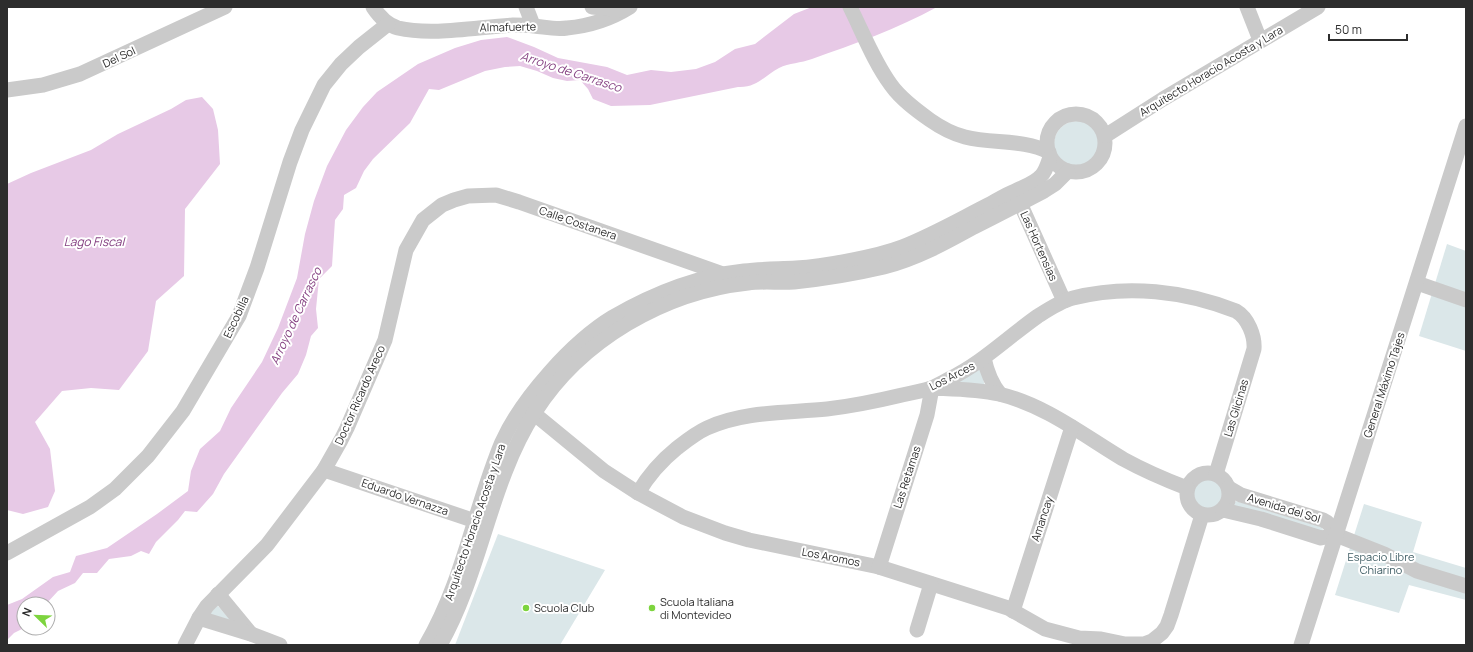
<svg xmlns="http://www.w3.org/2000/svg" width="1473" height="652" font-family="Manrope,sans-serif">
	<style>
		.green { fill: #dbe7e9 }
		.water { fill: #e7c9e6 }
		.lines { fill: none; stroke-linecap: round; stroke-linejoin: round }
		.minor { stroke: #cacaca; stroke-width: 15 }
		.poi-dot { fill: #7dd43e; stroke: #fff; stroke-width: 1.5 }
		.labels { text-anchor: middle; stroke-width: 4; stroke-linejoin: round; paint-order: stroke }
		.street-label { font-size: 11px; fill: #2d2d2d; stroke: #fff }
		.park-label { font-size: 11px; fill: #3f5d64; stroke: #fff }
		.poi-label { font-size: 11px; fill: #2d2d2d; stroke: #fff; text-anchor: start }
		.water-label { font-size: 12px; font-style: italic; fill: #864383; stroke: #fff }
	</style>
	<rect width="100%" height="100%" fill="#fff"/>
	<g class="green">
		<circle cx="1077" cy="144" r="23"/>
		<path d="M1447,244l19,7v100l-47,-15z"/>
		<path d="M980,365l5,22 -34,-2z"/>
		<circle cx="1207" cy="494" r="18"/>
		<path d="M1236,501l85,26 3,4 -1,3 -88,-27 -1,-3z"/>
		<path d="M1364,504l58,18 -9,30 53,16v32l-57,-15 -10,28 -64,-18z"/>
		<path d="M498,534l107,36 -45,75h-105z"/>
		<path d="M217,605l19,21 -28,-9z"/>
	</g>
	<g class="water">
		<path d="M812,7h125c-40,22 -83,37 -125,52 -11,4 -23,4 -33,9 -15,8 -22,20 -41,19l-88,18 -39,1 -18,-7 -5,-10 -8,-9 -13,1 -14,-3 -16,-7 -17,-5 -15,1 -20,4 -46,19 -10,-1 -19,34 -37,36 -9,12 -8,17 -12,7 -1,14 -8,11 -3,46 -13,13 -3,30 2,19 -7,8 -5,19 -8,19 -16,19 -58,81 -11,20 -16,18 -12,-1 -7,9 -22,22 -7,12 -8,-3 -10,5 -22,3 -12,14h-14l-8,10 -17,8 -12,13h-22v24l-10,5 -7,7v-35l15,-6 31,-22 17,-5 6,-16 31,-8 50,-34 31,-23 3,-20 9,-22 20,-18 11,-23 31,-46 16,-34 19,-50 8,-44 9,-33 13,-35 19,-36 17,-23 14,-15 41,-28 37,-16 26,-8 26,-3 27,10 24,11 49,9 20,8 24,-5 20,2 25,-3 19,-7 20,-13 20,-5 39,-30z"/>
		<path d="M202,97l11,12 5,21 2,34 -35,45 -1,67 -28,25 -8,50 -29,39 -28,-2 -29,3 -27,31 15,27 5,42 -7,16 -25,7 -16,-4v-326l24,-11 60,-23 27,-16 53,-25 15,-9z"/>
	</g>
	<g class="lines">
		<g class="minor">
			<path d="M373,7c6,9 14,18 25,21 34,8 79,-1 115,-3 7,0 14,0 21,1 11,1 22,4 33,2 22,-2 44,-9 63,-21"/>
			<path d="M526,7l7,18"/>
			<path d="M592,7l32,3"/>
			<path d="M850,7c13,26 24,55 41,78 10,14 25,25 39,35 10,7 23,14 35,17 28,7 58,2 84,15"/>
			<path d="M1247,7l13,33"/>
			<path d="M7,90l36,-5 37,-11 145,-67"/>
			<circle cx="1076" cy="143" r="29"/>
			<path d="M1105,136l58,-37 155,-92"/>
			<path d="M1016,194l48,107"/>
			<path d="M1417,283l49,17"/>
			<path d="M984,358c3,14 7,25 16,36"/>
			<path d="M526,407l78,64 34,22 45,24 42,16 24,7 130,27 129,41 37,21 34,9 22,1 24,5h19l8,-3 10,-8 5,-7 4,-11 31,-100"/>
			<path d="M324,470l160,54"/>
			<circle cx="1208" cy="494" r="21"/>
			<path d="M1229,488l12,7 82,25c7,3 10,8 13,15"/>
			<path d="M638,493c10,-17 23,-32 39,-45 9,-7 19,-15 30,-20 37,-17 80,-15 120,-19 26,-3 50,-8 75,-14 10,-2 20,-4 29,-7 6,-2 12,-6 18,-9 33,-16 59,-42 89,-63 11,-7 23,-15 35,-18 54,-14 112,-7 163,13 12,7 19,25 18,38l-38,125"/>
			<path d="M1223,510l38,9 60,19 15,-3"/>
			<path d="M1336,535l48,19 33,17 49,15"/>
			<path d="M7,553l83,-46 25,-18 33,-33 35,-45 56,-95 18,-48 33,-106 12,-32 22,-45 17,-21 18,-17 29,-23"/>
			<path d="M879,567l48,-152 5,-27c22,1 45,1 67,6 46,11 84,41 124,65 20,11 43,21 64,29"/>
			<path d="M218,594l33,40"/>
			<path d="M1013,611l59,-184"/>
			<path d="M199,618l52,16 29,11"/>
			<path d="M917,630l14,-46"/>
			<path d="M185,645l14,-27 8,-12 60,-61 57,-75 17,-30 6,-12 38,-88 21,-90 17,-30 19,-15 12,-5 14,-4 28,-1 23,7 204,72v2"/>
			<path d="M426,645c37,-63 48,-136 76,-203 20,-44 70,-100 111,-125 40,-23 85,-41 131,-46 17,-2 34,-2 52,-3 18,-1 37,-4 56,-8 16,-3 34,-7 50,-13 31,-12 60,-29 90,-44 7,-4 15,-9 23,-12 9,-5 19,-7 26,-15 5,-5 7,-13 9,-19"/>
			<path d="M440,645c42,-74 49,-162 95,-233 46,-72 129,-120 213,-129 15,-2 31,0 46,-1 30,-3 60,-8 90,-15 32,-8 61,-24 90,-40 24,-12 47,-24 70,-36l11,-7 13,-13"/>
			<path d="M1301,645l165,-519"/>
		</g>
	</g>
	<g class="poi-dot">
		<circle cx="526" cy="608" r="4"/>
		<circle cx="652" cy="608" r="4"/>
	</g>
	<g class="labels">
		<g class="street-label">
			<text transform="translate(508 27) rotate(-1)" y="4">Almafuerte</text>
			<text transform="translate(119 57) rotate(-25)" y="4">Del Sol</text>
			<text transform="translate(1211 71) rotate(-31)" y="4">Arquitecto Horacio Acosta y Lara</text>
			<text transform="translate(578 223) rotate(19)" y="4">Calle Costanera</text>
			<text transform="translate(1039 246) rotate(66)" y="4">Las Hortensias</text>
			<text transform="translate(236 317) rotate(-65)" y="4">Escobilla</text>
			<text transform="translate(952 376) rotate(-27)" y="4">Los Arces</text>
			<text transform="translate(1384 385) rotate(-72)" y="4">General Máximo Tajes</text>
			<text transform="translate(360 395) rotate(-66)" y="4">Doctor Ricardo Areco</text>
			<text transform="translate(1236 408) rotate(-73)" y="4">Las Glicinas</text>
			<text transform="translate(907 477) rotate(-72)" y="4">Las Retamas</text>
			<text transform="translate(405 497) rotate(19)" y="4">Eduardo Vernazza</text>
			<text transform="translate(1284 508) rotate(17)" y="4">Avenida del Sol</text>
			<text transform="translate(1042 519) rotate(-72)" y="4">Amancay</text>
			<text transform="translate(475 522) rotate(-71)" y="4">Arquitecto Horacio Acosta y Lara</text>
			<text transform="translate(831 557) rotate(11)" y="4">Los Aromos</text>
		</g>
		<g class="park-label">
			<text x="1381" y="561">Espacio Libre<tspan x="1381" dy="13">Chiarino</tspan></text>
		</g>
		<g class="poi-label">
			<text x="660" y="606">Scuola Italiana<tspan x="660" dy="13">di Montevideo</tspan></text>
			<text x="534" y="612">Scuola Club</text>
		</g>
		<g class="water-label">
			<text transform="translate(571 72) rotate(18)" y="4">Arroyo de Carrasco</text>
			<text x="94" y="246">Lago Fiscal</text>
			<text transform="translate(296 316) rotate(-65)" y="4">Arroyo de Carrasco</text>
		</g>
	</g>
	<rect width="1473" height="652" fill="none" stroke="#2d2d2d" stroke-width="16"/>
	<g transform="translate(36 616) rotate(293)"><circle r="19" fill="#ffffff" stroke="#ababab"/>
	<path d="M0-3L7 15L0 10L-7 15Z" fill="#7dd43e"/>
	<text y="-6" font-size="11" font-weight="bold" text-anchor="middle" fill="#2d2d2d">N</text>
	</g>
	<path d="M1329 34v6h78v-6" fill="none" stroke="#2d2d2d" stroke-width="2"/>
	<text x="1335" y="34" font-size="12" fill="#2d2d2d" stroke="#ffffff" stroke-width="3" paint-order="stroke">50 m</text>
</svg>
